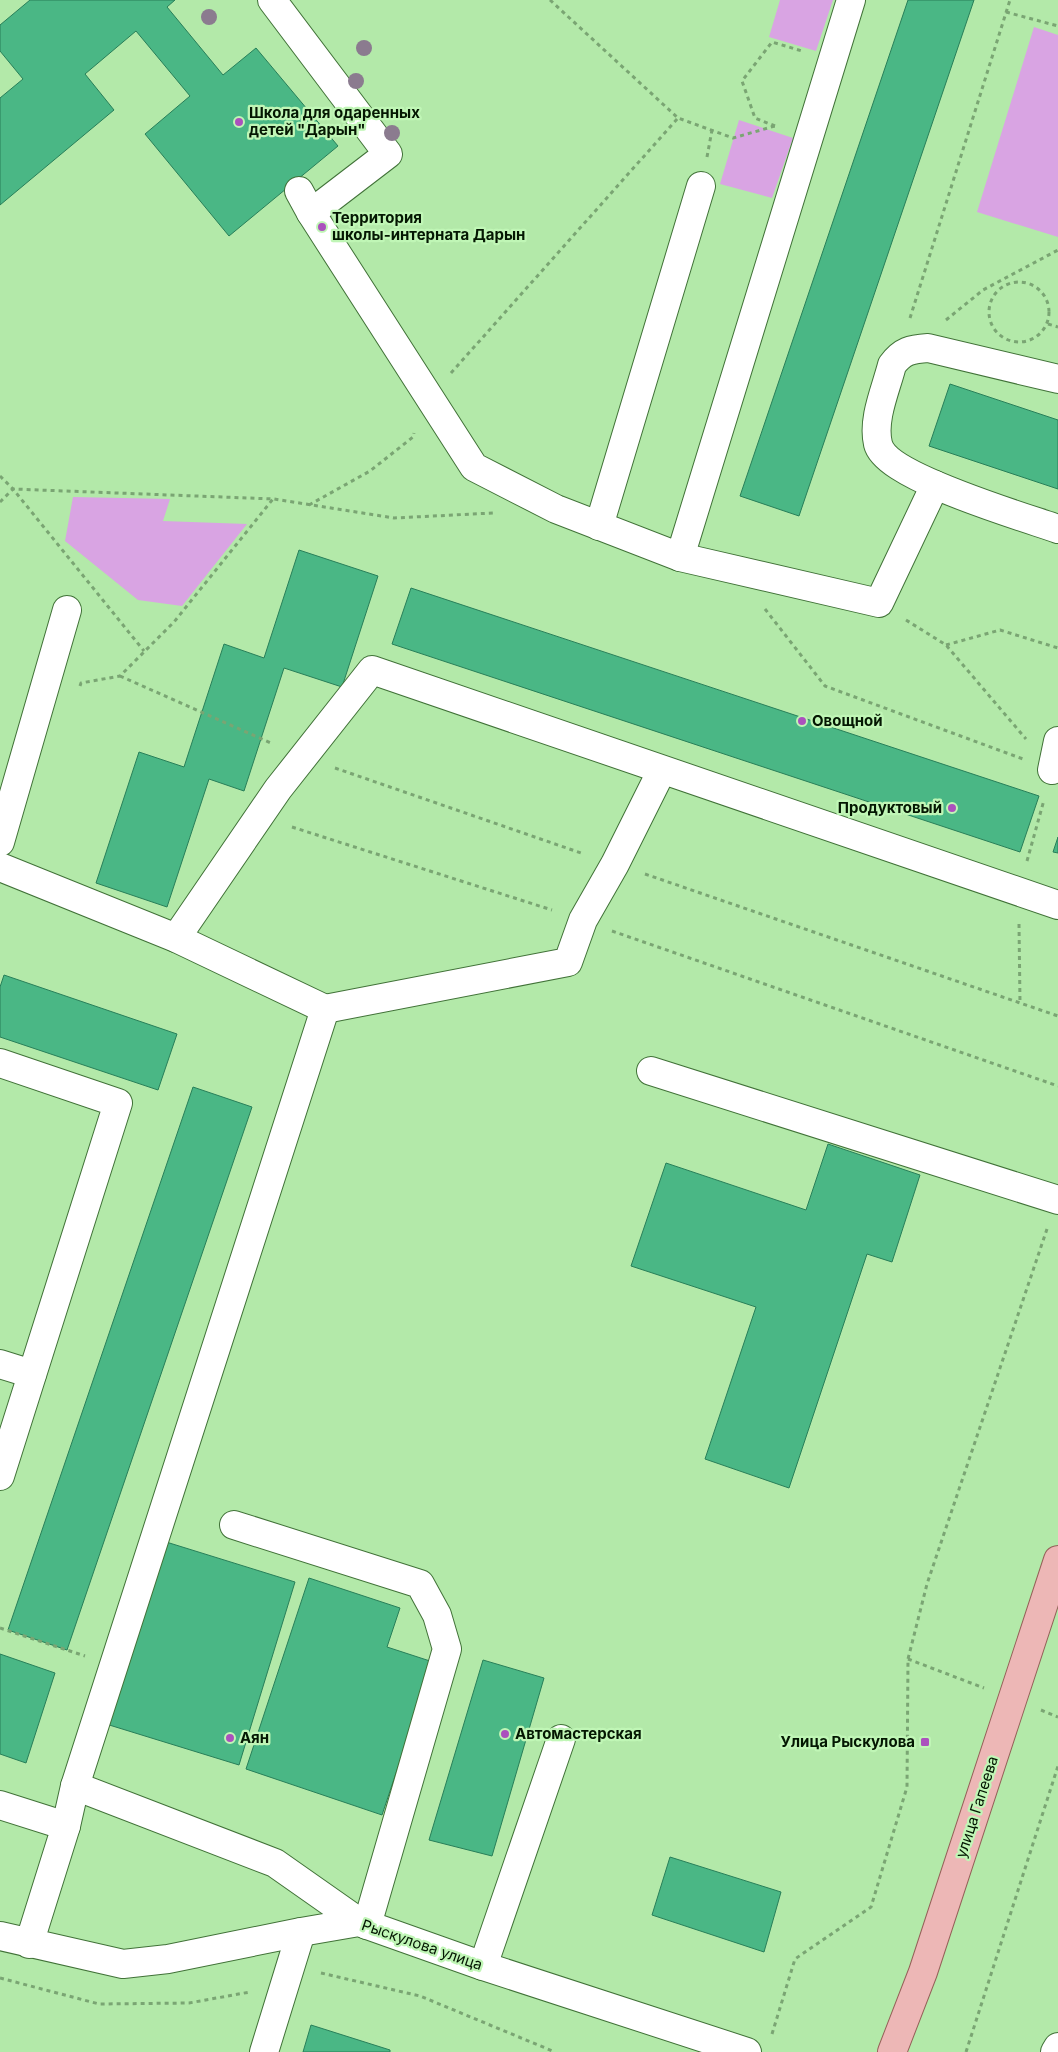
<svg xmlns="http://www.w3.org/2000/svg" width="1058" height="2052" font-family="Inter,sans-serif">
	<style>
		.green { fill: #d9a4e3 }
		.building { fill: #4ab785; stroke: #287f59 }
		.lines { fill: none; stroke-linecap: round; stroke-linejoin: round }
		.minor-casing { stroke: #417238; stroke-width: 30 }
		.major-casing { stroke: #946058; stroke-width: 30 }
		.path { stroke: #7aa573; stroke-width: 3; stroke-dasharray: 4 4; stroke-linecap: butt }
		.minor { stroke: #fff; stroke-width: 28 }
		.major { stroke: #edb7b6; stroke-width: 28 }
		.tree { fill: #8b7b8f }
		.poi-dot { fill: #ab51bd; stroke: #c0f6b6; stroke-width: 2 }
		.labels { text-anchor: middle; stroke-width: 4.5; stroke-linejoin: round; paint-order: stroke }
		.poi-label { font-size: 15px; font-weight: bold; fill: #041702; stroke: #c0f6b6; text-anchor: start }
		.street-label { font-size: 15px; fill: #041702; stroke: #c0f6b6 }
	</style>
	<rect width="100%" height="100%" fill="#b3e9a9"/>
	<g class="green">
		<path d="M780,0h53l-17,51 -47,-14z"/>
		<path d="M1034,27l24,8v202l-81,-25z"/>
		<path d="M739,120l54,18 -21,60 -52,-14z"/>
		<path d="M73,497l97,2 -7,22 84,3 -65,82 -44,-6 -73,-59z"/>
	</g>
	<g class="building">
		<path d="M30,0h145l-8,7 56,68 33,-27 82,98 -109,90 -84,-102 45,-38 -54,-65 -51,43 29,36 -114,95v-107l23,-19 -23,-28v-26z"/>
		<path d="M908,0h66l-175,516 -59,-20z"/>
		<path d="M950,384l108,36v69l-129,-43z"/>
		<path d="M299,550l79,26 -36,111 -58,-19 -40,123 -35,-12 -42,128 -71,-24 43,-131 45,15 40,-123 40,14z"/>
		<path d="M411,588l628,208 -19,56 -628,-208z"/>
		<path d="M1058,837v16l-5,-1z"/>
		<path d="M4,975l173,59 -19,56 -158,-53v-50z"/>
		<path d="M193,1087l59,20 -185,543 -59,-20z"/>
		<path d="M828,1144l92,31 -28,87 -25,-8 -78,234 -84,-29 51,-152 -125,-41 35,-103 140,47z"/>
		<path d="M163,1541l132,41 -56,183 -133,-41z"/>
		<path d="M309,1578l91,30 -13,39 46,15 -51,153 -136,-46z"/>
		<path d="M0,1654l55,19 -29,90 -26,-9z"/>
		<path d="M483,1660l61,18 -52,178 -63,-16z"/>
		<path d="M670,1857l111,35 -17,60 -112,-37z"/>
		<path d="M311,2025l79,25v2h-87z"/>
	</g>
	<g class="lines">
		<defs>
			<g id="minor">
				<path d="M272,0l116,154 -77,59"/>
				<path d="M299,191l12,22 163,254 82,42 124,48 199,46 56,-118"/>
				<path d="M1058,379l-130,-31c-17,1 -26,3 -36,17 -6,24 -20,54 -14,79 8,33 146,73 180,85"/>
				<path d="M599,526l102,-340"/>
				<path d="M680,557l171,-557"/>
				<path d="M1052,770l6,-29"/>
				<path d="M0,842l67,-232"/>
				<path d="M0,867l176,71 149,71 -250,777 -9,40"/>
				<path d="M176,938l102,-149 94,-119 686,235"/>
				<path d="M325,1009l243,-47 15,-42 32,-56 47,-94"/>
				<path d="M0,1063l118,40 -118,373"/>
				<path d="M651,1071l407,129"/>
				<path d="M0,1364l32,10"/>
				<path d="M234,1525l186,59 17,31 10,34 -80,276"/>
				<path d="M75,1786l200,77 84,59"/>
				<path d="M0,1805l66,21 -37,118"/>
				<path d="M0,1936l123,28 45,-5 133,-27 58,-10 124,44 264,86"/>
				<path d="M483,1966l78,-227"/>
				<path d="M264,2052l37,-120"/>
				<path d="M1055,2052l3,-5"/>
			</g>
			<path id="major" d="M892,2052l31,-80 135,-412"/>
		</defs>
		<use href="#minor" class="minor-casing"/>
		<use href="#major" class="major-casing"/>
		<g class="path">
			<path d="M550,0l128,118 55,20 42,-12"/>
			<path d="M1006,12l52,14"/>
			<path d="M775,126l-20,-8 -13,-37 30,-39 30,9"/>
			<path d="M707,157l5,-27"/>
			<circle cx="1019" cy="312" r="30"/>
			<path d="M910,318l100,-318"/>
			<path d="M946,320l37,-30 75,-40"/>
			<path d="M1048,324l10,3"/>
			<path d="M451,373l227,-255"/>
			<path d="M0,476l13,13 131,162"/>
			<path d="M0,502l13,-13 261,10 120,19 99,-5"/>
			<path d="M309,505l61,-34 43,-34 1,-4"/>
			<path d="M765,609l60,77 198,73"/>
			<path d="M906,620l40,25 80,94"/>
			<path d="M946,645l54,-15 58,18"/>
			<path d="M120,676l153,68"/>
			<path d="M80,686l1,-3 39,-7 54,-54 99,-123"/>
			<path d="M335,768l249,86"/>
			<path d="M292,827l260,83"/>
			<path d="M1027,861l17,-61"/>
			<path d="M645,874l413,142"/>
			<path d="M1019,924l1,79"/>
			<path d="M612,931l446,155"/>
			<path d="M0,1628l85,28"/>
			<path d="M908,1659l76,29"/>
			<path d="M1041,1710l17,7"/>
			<path d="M321,1973l99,23 135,56"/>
			<path d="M0,1978l99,26 90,-1 61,-11"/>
			<path d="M772,2034l23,-75 76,-52 36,-120 1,-128 19,-75 120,-355"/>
			<path d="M966,2052l92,-286"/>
		</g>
		<use href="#minor" class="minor"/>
		<use href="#major" class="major"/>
	</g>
	<g class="tree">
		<circle cx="209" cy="17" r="8"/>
		<circle cx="364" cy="48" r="8"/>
		<circle cx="356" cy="81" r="8"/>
		<circle cx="392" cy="133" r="8"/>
	</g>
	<g class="poi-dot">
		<circle cx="239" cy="122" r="5"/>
		<circle cx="322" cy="227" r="5"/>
		<circle cx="802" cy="721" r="5"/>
		<circle cx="952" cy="808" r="5"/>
		<circle cx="505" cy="1734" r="5"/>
		<circle cx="230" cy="1738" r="5"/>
		<rect x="920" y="1737" width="10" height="10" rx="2.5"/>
	</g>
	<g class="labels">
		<g class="poi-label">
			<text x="249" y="118">Школа для одаренных<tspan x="249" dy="17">детей "Дарын"</tspan></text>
			<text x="332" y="223">Территория<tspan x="332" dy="17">школы-интерната Дарын</tspan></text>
			<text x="812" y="726">Овощной</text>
			<text x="942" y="813" text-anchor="end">Продуктовый</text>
			<text x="515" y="1739">Автомастерская</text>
			<text x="240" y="1743">Аян</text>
			<text x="915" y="1747" text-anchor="end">Улица Рыскулова</text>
		</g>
		<g class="street-label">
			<text transform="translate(977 1807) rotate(-72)" y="5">улица Гапеева</text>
			<text transform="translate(422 1945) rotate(19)" y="5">Рыскулова улица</text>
		</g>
	</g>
</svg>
